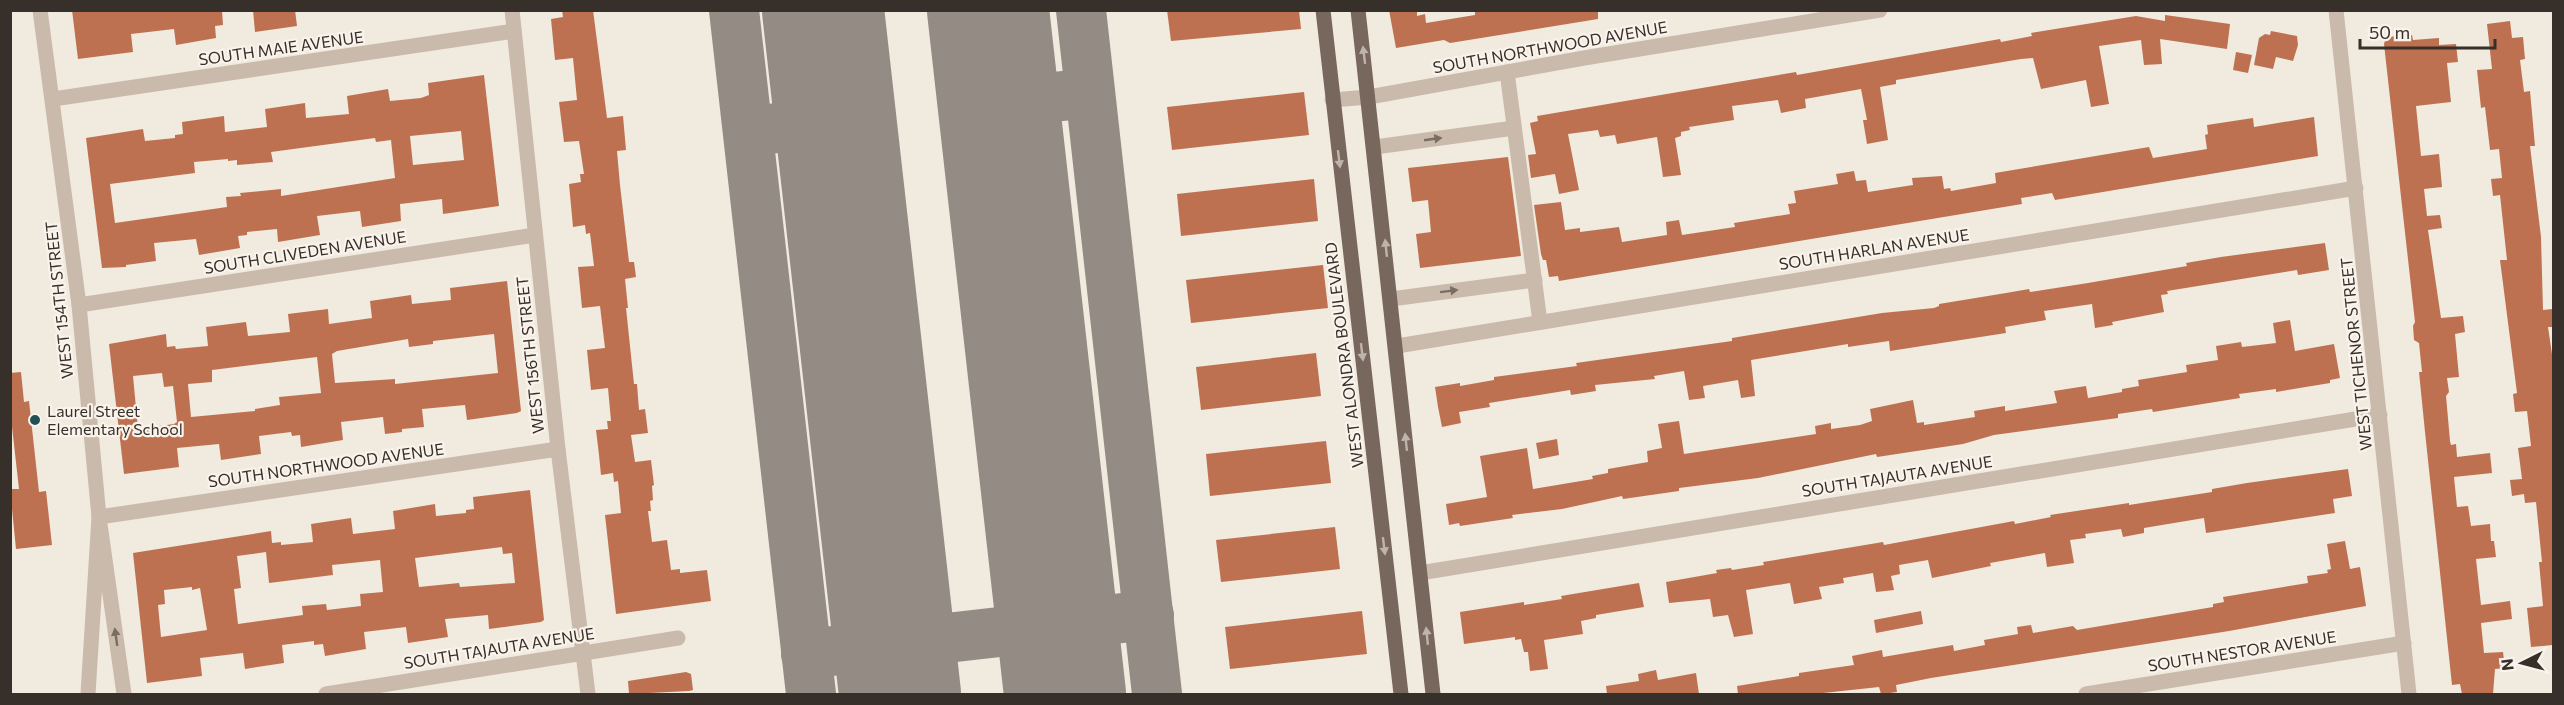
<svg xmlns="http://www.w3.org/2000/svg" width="2564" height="705" font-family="Commissioner,sans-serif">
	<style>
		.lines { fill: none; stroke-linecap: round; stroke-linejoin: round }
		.taxiway { stroke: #948c84; stroke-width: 50 }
		.runway { stroke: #948c84; stroke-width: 122 }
		.building { fill: #be7151; fill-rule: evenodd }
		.minor { stroke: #c9baac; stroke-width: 15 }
		.major { stroke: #78675c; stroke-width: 15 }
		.oneway { fill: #bfb4ab }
		.oneway2 { fill: #796e64 }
		.poi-dot { fill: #225056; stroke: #f9f3eb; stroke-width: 2 }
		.labels { text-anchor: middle; stroke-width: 4.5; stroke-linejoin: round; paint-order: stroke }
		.street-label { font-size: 16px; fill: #372f2a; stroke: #f9f3eb }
		.poi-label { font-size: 16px; fill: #372f2a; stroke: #f9f3eb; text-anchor: start }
	</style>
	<rect width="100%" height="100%" fill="#f1eadf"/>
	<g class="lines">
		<g class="taxiway">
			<path d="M734,10l77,684"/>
			<path d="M1081,10l76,684"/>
			<path d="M999,103l91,-10"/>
			<path d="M749,131l87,-9"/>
			<path d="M806,654l343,-39"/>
		</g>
		<g class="runway">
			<path d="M823,10l77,684"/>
			<path d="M988,10l77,684"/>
		</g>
	</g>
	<g class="building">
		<path d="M72,10h150l1,15 -8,1 1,12 -40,7 -2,-16 -43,5 2,18 -55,7z"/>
		<path d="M253,10h42l2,16 -42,6z"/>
		<path d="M562,10h31l14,108 16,-2 3,34 -9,1 3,34 9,77h5l2,15 -11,2 3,29h-2l8,76h3l2,26 6,-1 3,24 -17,2 4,27 16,-2 3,25 -2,1 1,14 -3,1 1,10h-3l4,31 15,-2 4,30 9,-1v4l27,-3 4,31 -95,13 -11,-99 16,-2 -3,-32 -4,1 -1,-9 -12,2 -2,-20 -3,-25 12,-1 -1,-8h4l-3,-33 -17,2 -4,-40 18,-2 -5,-42 -18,2 -4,-41 16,-1 -4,-33 -4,1 -1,-9 -12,2 -4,-43 12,-2 -1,-8h4l-5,-33 -15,1 -5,-40 18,-2 -4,-42 -18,2 -4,-41 12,-2z"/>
		<path d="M1167,10h132l2,19 -130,12z"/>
		<path d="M1389,10h28v6l8,-2 1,9 49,-8v-5h123v9l-148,24 -6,-3 -48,8z"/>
		<path d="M2165,15l65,9 -3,25 -67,-10 2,25 -18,1 -3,-25 -42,6 10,58 -18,3 -5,-27 -45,9 -8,-31 -12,1 -125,21v4l-16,3 8,53 -21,4 -4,-24h4l-6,-31 -56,10 1,9 -25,5 -3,-13 -46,6 2,14 -45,7 1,3 -9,2v4l-6,2 6,37 -18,2 -6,-40 -40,7 -2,-9 -15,2 -2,-7 -30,4 11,56 -20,4 -4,-20 -24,4 -3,-23 8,-1 -6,-31 8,-2 -1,-5 259,-44 1,3 203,-36 1,3 31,-6 -1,-3 105,-17 29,5z"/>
		<path d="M2510,21l2,17 11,-1 2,22 -5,1 4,32 6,-1 5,55h-5l11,91 2,73 9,-1 1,13v5h-5l5,34v284l-22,2 -4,-39 16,-2 -4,-44h3l-6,-60 -11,1 -1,-9 -12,2 -2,-16 12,-1 -4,-31 13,-2 -4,-35 -12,1 -2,-18 4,-1 -17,-133h7l-7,-65 -7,1 -2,-17 11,-1 -3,-29 -9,1 -5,-43 -4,1 -4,-38 15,-1 -5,-45z"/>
		<path d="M2271,31l26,5 1,9 -5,16 -17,-4 -3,12 -19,-4 5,-27 6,-4 5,1z"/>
		<path d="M2412,35l1,5 26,-2v7l17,-1 2,18 -11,1 4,39 -35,4 5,50 18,-2 3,33 -18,2 3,27 13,-1 2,13 -14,2 13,88 22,-2 2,16 -10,2 4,43 -12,1 2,14 -3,4 4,45 1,4 5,-1 1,13 33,-4 2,20 -38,4 3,30 11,-1 3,20 19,-2 1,17h3l2,16 -20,2 5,46 29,-4 2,18 -31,4 3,30 19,-1 2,16 -10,1 -2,25h-31l-2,-10 -8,1 -27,-253 -6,-60h3l-3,-29 -5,-3 -1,-14 2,-4 -31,-278 2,-7z"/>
		<path d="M2236,52l16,3 -4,18 -15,-3z"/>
		<path d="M484,75l15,131 -56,8 -1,-15 -42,5 1,17 -39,6 -2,-16 -43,5 3,19 -42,7 -1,-13 -30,3v3l-9,1 2,12 -41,7 -3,-16 -42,4 2,18 -30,4v2l-24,1 -16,-130 57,-9 2,12 30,-3v-3l8,-1 -1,-12 42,-6 1,16 42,-5 -2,-18 40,-6 1,15 43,-4 -2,-18 41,-7 2,12 31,-3 8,-3 -1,-12zM461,131l3,29 -51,5 -3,-29zM375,138l1,4 15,-2 4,38 -114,18v-7l-41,4 1,3 -15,1 1,10 -112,16 -5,-39 85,-11 -1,-11 34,-3v2l9,-1v5l36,-3 -2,-10z"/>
		<path d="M1304,92l5,43 -137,15 -5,-43z"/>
		<path d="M2314,117l4,39 -263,44 -3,-7 -31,5 1,6 -463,77 -1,-5 -9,1 -3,-17h-3l-2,-6 -7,-49 27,-3 4,28 15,-2v4l39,-5 3,15 45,-7 -1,-13 13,-2 3,15 53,-8 -1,-4 56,-9 -2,-10 8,-1 -2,-12 44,-7 -2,-10 18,-3 2,10 10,-1 2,12 45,-7 -1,-7 30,-2 2,13 6,-1 1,3 45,-8 -1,-10 154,-26 4,11 54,-9 -2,-14 3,-1 -1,-9 46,-7 1,9z"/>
		<path d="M1508,157l13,99 -101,12 -4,-34 15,-2 -3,-32 -16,2 -4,-34z"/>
		<path d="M1314,179l4,42 -137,15 -4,-42z"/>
		<path d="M2325,243l4,27 -31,5 -1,-5 -130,21 1,3 -7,1 3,17 -52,10 1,3 -18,3 -3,-24 -48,7 2,9 -41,7 1,6 -116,18 -1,-10 -41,6v-3l-97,16 4,36 -14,2 -3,-18 -35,6 2,12 -16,2 -5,-29 -30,5 1,3 -60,6 1,6 -25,4 -1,-5 -81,13 1,4 -31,5 2,11 -19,4 -4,-20 -3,-20 25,-4v3l34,-6v-3l83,-11 -1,-3 156,-22v-3l150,-25 52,-5 5,-2v-2l67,-11 23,-4 1,3 58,-9 99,-17 -1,-3 35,-6z"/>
		<path d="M1323,265l5,43 -137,15 -5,-43z"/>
		<path d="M507,281l14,130 -4,2 -50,7 -2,-15 -43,4 2,18 -22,2v3l-17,2 -2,-17 -42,5 2,18 -42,7 -1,-12 -8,1 -1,-4 -32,4 2,18 -40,6 -2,-16 -42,4 2,19 -55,7 -15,-130 57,-10 1,13 8,-1 1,3 32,-3 -2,-19 40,-5 2,14 42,-4 -2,-18 40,-5 1,15 43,-6 -2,-17 41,-6 1,9 39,-4 -1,-12zM494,334l4,39 -103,11v-5l-60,4 -3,-29 5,-3 71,-12 1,8 24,-3v-3zM317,357l4,36 -42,4 1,8 -25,4v2l-64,6 -3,-33 24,-2v-12zM162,373l2,14 9,-1 4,36 -3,2 -36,5 -5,-53z"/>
		<path d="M2290,320l5,31 39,-7 6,34 -10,2v3l-54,9v-3l-37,5 1,4 -87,14 -1,-3 -34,5v4l-124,17 -31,9 -86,13 -1,-3 -118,24 -79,10v3l-56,8 -1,-3 -60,13 -50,6 1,3 -53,8 -1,-3 -10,2 -3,-21 41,-7 -7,-41 47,-8 6,41 60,-10 -1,-3 16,-3v-4l40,-7 -1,-11 15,-3 -4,-24 21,-3 5,33 132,-20 -1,-8 16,-3v6l29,-4 12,-4 -2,-12 43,-9 4,23 7,-1v3l51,-8 -1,-6 31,-5v5l52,-8 -3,-12 32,-5 2,12 34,-6v-3l17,-3 -1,-6 49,-8 -1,-7 32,-5 -2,-14 25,-4 1,5 34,-4 -3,-20z"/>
		<path d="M1316,353l5,43 -120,14 -5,-43z"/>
		<path d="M21,372l3,30 5,-1 10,91 7,-1 6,54 -36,4 -6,-60h9l-9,-80v-36z"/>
		<path d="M1557,439l2,16 -20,4 -3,-16z"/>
		<path d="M1326,441l5,42 -121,13 -4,-42z"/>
		<path d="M2348,469l4,27 -19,3 2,14 -129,20 -2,-15 -60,10v5l-21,4 -2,-8 -36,5 1,4 -16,2 4,23 -27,4 -2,-14 -55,10 1,3 -59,12 -4,-18 -29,5 1,9 -9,2 3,14 -18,2 -3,-19 -30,5 1,5 -25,4 3,12 -28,5 -4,-21 -44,7 7,44 -19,3 -6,-22 -15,2 -3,-18 -41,4 -3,-21 51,-9 -1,-3 15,-2 1,2 32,-5 -1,-3 120,-20 1,3 130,-24 1,3 36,-7 -1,-2 79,-12v2l83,-13v-3l35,-6z"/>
		<path d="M530,490l14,130 -3,2 -52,7 -1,-14 -43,4 3,18 -40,6 -2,-16 -42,5 2,17 -41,7 -2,-12 -9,1v-4l-32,4 2,18 -39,6 -2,-16 -43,5 2,18 -55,7 -14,-130 138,-22 1,12 9,-1v3l32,-3 -2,-18 40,-6 2,16 42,-5 -2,-18 42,-7 1,12 30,-3v-3l8,-1 -1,-12zM502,547l1,7 9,-1 3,30 -55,4 -1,-4 -40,4 -4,-29zM266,552l3,31 64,-8 -1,-10 48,-5 3,32 -23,2 1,12 -34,4 -1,-6 -24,2 1,9 -65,9 -4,-35 7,-1 -4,-32zM192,587v3l8,-2 7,42 -46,7 -3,-32 7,-1 -1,-14z"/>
		<path d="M1335,527l5,42 -119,13 -5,-42z"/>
		<path d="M2345,541l5,28 10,-2 6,39 -137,25 -298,47 -35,7 1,7 -14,2h-2l-2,-7 -65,7h-76l-1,-8 62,-10v-3l55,-8 -2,-9 30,-6 1,7 70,-12 1,6 31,-6 -1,-5 34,-6 -1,-7 14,-2 2,8 40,-7 4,4 136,-23v-3l11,-2 -1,-5 85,-14 -1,-7 21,-3 -1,-3 4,-1 -4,-25z"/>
		<path d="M1639,583l5,24 -48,8v3l-15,3 2,13 -39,6 4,29 -18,2 -2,-19h-4l-3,-13 -6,1v-3l-51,7 -4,-32 64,-10v3l38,-6 -1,-3z"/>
		<path d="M1362,611l5,43 -137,15 -5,-42z"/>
		<path d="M1921,611l2,13 -47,9 -2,-13z"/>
		<path d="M1656,670l2,10 38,-7 3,21h-92l-1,-8 33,-5 -1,-7z"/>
		<path d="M686,672l5,2 2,16 -4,1 -60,3 -1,-13z"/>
	</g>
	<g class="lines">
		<g class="minor">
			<path d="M40,10l39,295 20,212 -11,177"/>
			<path d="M512,10l46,439 30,245"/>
			<path d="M2336,10l73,684"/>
			<path d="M1507,72l33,250"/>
			<path d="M53,99l461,-68"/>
			<path d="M1332,100l37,-3 215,-39 296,-48"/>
			<path d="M1375,147l139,-19"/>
			<path d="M1391,299l144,-19"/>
			<path d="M79,305l456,-70"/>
			<path d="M1397,346l959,-158"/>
			<path d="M1420,573l960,-158"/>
			<path d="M124,694l-25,-177 459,-68"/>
			<path d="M326,694l352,-56"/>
			<path d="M2086,694l318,-51"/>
		</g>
		<g class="major">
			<path d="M1323,10l78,684"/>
			<path d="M1358,10l75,684"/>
		</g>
	</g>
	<defs><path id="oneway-solid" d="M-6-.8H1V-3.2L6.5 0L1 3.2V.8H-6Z" transform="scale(1.5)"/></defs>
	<g class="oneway">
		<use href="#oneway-solid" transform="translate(1364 55) rotate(-97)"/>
		<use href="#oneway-solid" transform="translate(1339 159) rotate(83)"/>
		<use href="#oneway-solid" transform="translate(1386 248) rotate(-96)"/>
		<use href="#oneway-solid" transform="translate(1362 352) rotate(83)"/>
		<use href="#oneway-solid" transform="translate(1406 442) rotate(-96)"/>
		<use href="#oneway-solid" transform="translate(1384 546) rotate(83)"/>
		<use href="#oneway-solid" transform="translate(1427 636) rotate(-96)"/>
	</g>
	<g class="oneway2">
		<use href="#oneway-solid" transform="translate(1433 139) rotate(-8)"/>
		<use href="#oneway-solid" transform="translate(1449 291) rotate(-7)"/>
		<use href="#oneway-solid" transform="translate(116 637) rotate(-98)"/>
	</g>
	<circle class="poi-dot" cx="35" cy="420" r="6"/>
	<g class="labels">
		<g class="street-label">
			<text transform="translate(1550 47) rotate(-10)" y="6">SOUTH NORTHWOOD AVENUE</text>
			<text transform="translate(281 48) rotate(-8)" y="6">SOUTH MAIE AVENUE</text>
			<text transform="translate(1874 249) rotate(-9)" y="6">SOUTH HARLAN AVENUE</text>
			<text transform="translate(305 252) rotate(-9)" y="6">SOUTH CLIVEDEN AVENUE</text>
			<text transform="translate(59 300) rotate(-96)" y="6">WEST 154TH STREET</text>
			<text transform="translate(2356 354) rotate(-96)" y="6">WEST TICHENOR STREET</text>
			<text transform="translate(530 355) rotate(-96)" y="6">WEST 156TH STREET</text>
			<text transform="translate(1344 355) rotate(-97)" y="6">WEST ALONDRA BOULEVARD</text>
			<text transform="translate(326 465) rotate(-8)" y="6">SOUTH NORTHWOOD AVENUE</text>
			<text transform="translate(1897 476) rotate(-9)" y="6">SOUTH TAJAUTA AVENUE</text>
			<text transform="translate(499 648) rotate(-9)" y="6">SOUTH TAJAUTA AVENUE</text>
			<text transform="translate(2242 651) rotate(-9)" y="6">SOUTH NESTOR AVENUE</text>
		</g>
		<g class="poi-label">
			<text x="47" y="417">Laurel Street<tspan x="47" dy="18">Elementary School</tspan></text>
		</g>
	</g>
	<rect width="2564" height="705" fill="none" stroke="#372f2a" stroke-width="24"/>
	<g transform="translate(2522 663) rotate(264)" stroke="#f9f3eb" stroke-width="4.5" paint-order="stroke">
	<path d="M0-4.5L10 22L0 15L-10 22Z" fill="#372f2a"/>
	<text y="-9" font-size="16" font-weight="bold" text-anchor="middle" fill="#372f2a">N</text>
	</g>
	<path d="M2360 39v9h135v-9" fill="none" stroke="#372f2a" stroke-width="3"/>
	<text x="2369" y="39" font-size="18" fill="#372f2a" stroke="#f9f3eb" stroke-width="4.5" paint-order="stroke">50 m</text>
</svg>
